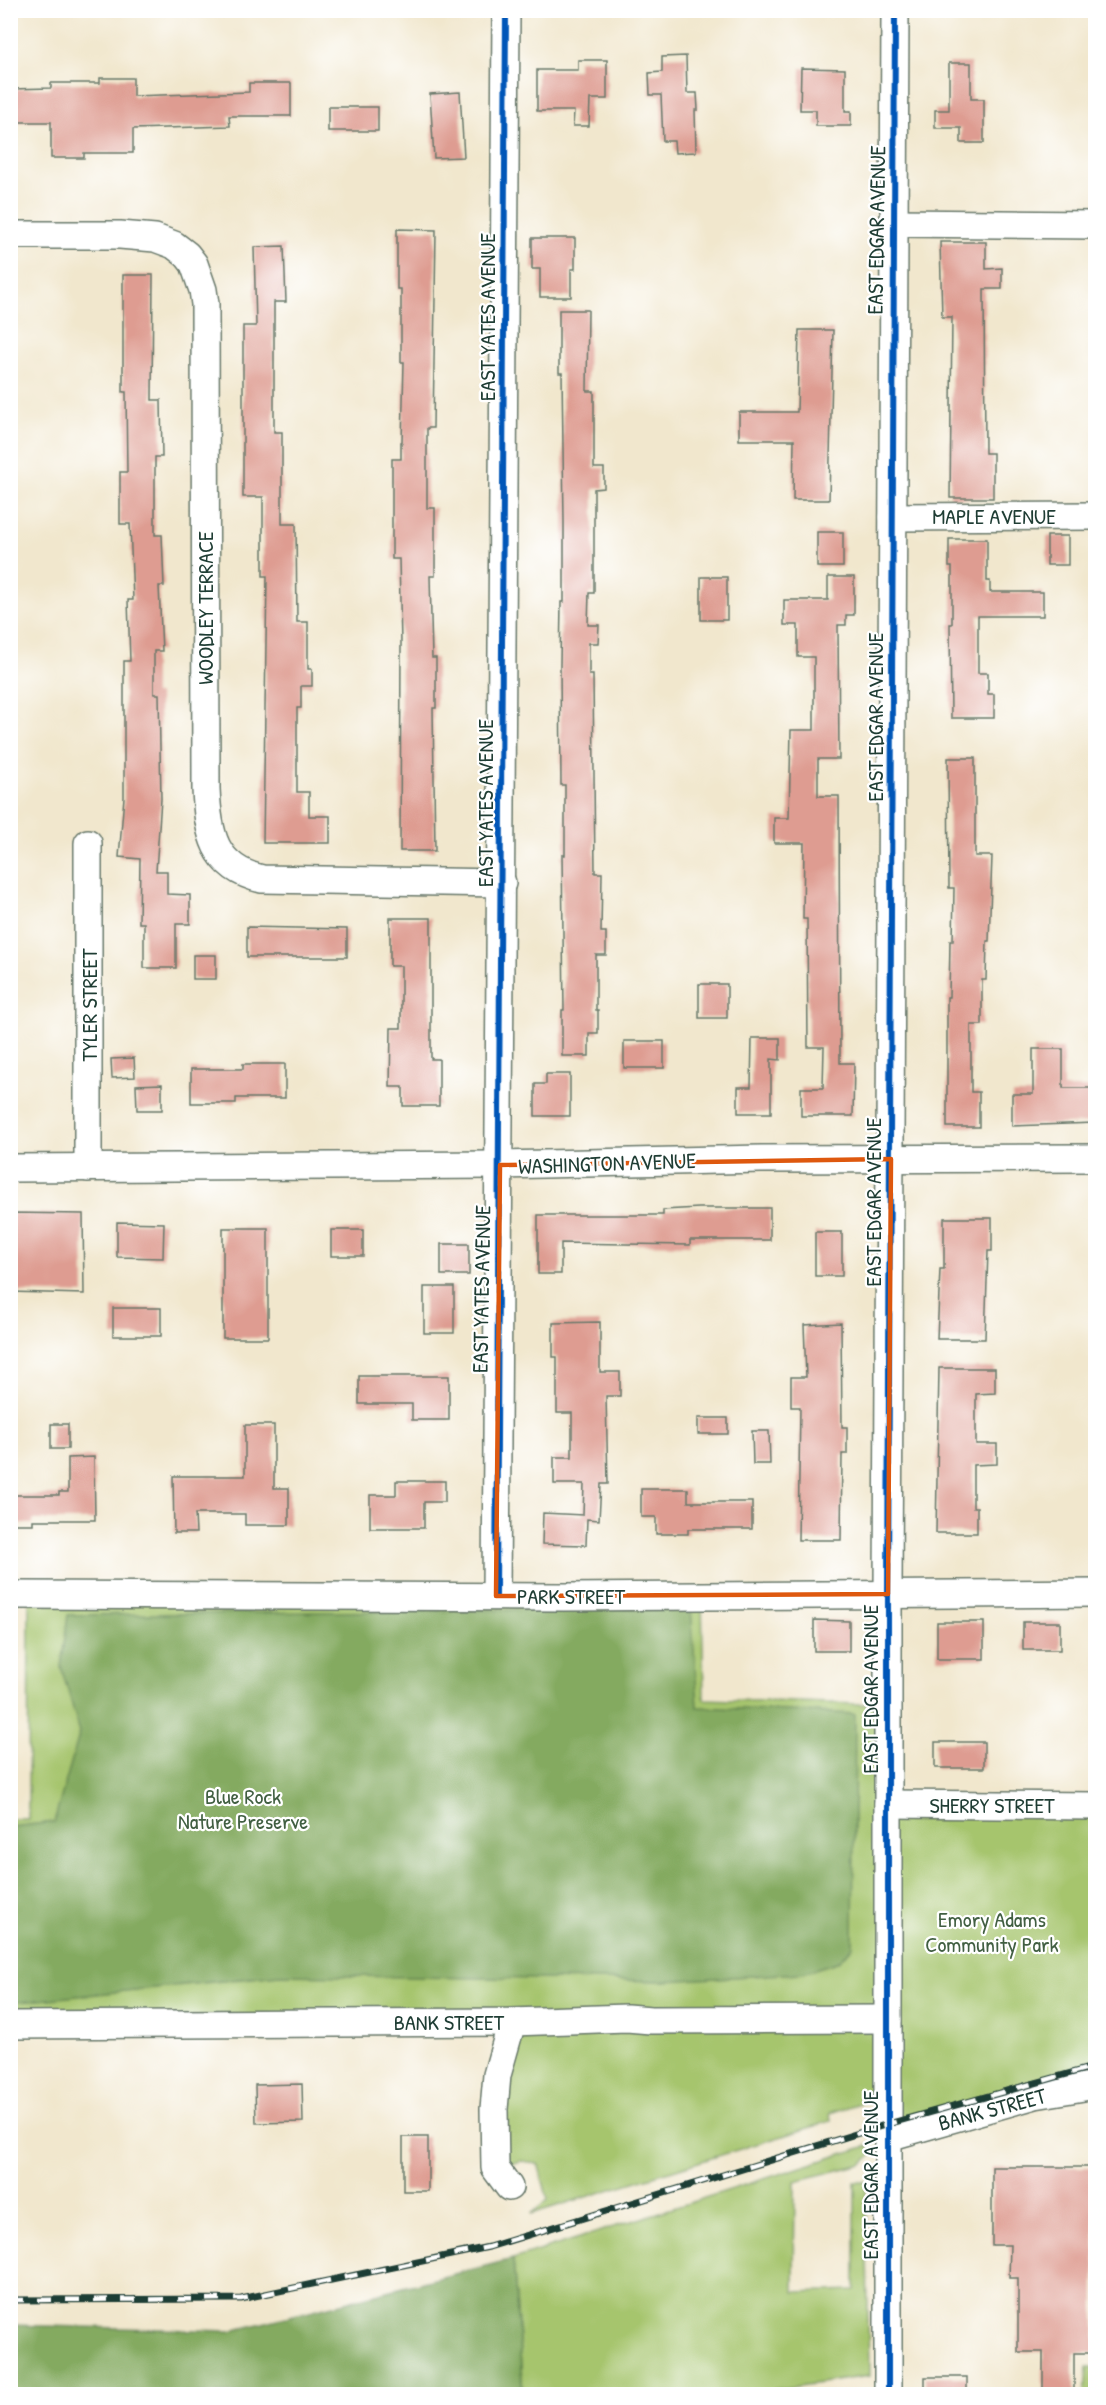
<svg xmlns="http://www.w3.org/2000/svg" width="1106" height="2405" font-family="'Patrick Hand',sans-serif">
	<style>
		.green { fill: #a6c56d; stroke: #628150; stroke-width: 1.5 }
		.forest { fill: #84aa60; stroke: #52744a; stroke-width: 1.5 }
		.building { fill: #de9c91 }
		.lines { fill: none; stroke-linecap: round; stroke-linejoin: round }
		.minor-casing { stroke: #68786a; stroke-width: 30 }
		.minor { stroke: #fff; stroke-width: 27 }
		.rail-casing { stroke: #1f3d34; stroke-width: 7 }
		.rail { stroke: #fff; stroke-width: 4.5; stroke-dasharray: 14; stroke-linecap: butt }
		.cycleway-casing { stroke: #fff; stroke-width: 10 }
		.cycleway { stroke: #0057b8; stroke-width: 6 }
		.marked { fill: none; stroke: #de580e; stroke-width: 4.5; stroke-linejoin: round }
		.labels { text-anchor: middle; stroke-width: 4.5; stroke-linejoin: round; paint-order: stroke }
		.street-label { font-size: 22px; fill: #1f3d34; stroke: #fff }
		.park-label { font-size: 22px; fill: #415f42; stroke: #fff }
	</style>
	<rect width="100%" height="100%" fill="#fff"/>
	<filter id="ink" filterUnits="userSpaceOnUse"><feTurbulence type="fractalNoise" baseFrequency=".0167" numOctaves="2"/><feDisplacementMap in="SourceGraphic" scale="12" xChannelSelector="R" yChannelSelector="G"/><feConvolveMatrix kernelMatrix="1 2 1 2 8 2 1 2 1" color-interpolation-filters="sRGB"/></filter>
	<filter id="wash" filterUnits="userSpaceOnUse"><feTurbulence type="fractalNoise" baseFrequency=".008" numOctaves="4" result="noise"/><feDisplacementMap in="SourceGraphic" scale="24" xChannelSelector="R" yChannelSelector="G"/><feGaussianBlur stdDeviation="1.35" result="paint"/><feColorMatrix in="noise" values="0 0 0 0 0 0 0 0 0 0 0 0 0 0 0 0 0 1.4 0 .05"/><feComposite in="paint" operator="in"/></filter>
	<g filter="url(#wash)">
		<rect width="100%" height="100%" fill="#f1e7cd"/>
		<g class="green">
			<path d="M29,1595l673,1 2,103 184,6 1,99 204,2 3,38 -1,241 -207,52 -1,-43 -57,19 1,8 -300,93 17,-14 -10,-37 -17,-2 -26,7 17,-146 -501,3 -1,-206h18z"/>
			<path d="M867,2146l6,8 -11,10 -67,17 -1,111 61,-2v-108h11l3,194 -125,18h-221l-10,-135z"/>
			<path d="M1087,2368h8v26h-10z"/>
		</g>
		<g class="forest">
			<path d="M691,1608l7,99 157,7 -2,233 -16,15 -35,11 -137,8 -386,-6 -268,28v-176l43,-5 26,-90 -19,-65 7,-52z"/>
			<path d="M513,2259l10,135h-512v-69l220,6z"/>
		</g>
		<g id="blocks">
			<g class="building">
				<path d="M686,56l1,37h10l1,17h-3l1,42 -21,1 -1,-12h-11l-2,-46h-11l-1,-22 13,-1v-15z"/>
				<path d="M578,60h29v39h-17l-1,27h-16l1,-15h-37v-41h41z"/>
				<path d="M949,63h22v36h13v44h-23v-15h-26v-18h14z"/>
				<path d="M801,68l44,1v42h6v15h-35v-16h-16z"/>
				<path d="M100,78h33v18l116,-4v-9h42v33h-62l1,10 -97,3v24h-49v5h-33v-36h-41v-33l41,-1v-5h49z"/>
				<path d="M460,92l4,65 -30,1 -4,-64z"/>
				<rect x="328" y="107" width="50" height="24"/>
				<path d="M397,229l39,1 -3,198h-6v80h8v68h-5l2,82h4v50h-3l2,143h-35l1,-208 -2,-84h-7v-100h9v-17h1l2,-80h-3v-73h-4z"/>
				<path d="M532,238h43v31h-4v28h-31v-28h-8z"/>
				<path d="M940,242h46v27l16,-1v21h-18l1,164h8v45h-43l2,-181h-10z"/>
				<path d="M284,246l2,56h-12v130h8v92h14l1,98h11v47h4v17h-11v22h-4v84h12v24h21v27h-67l4,-267h-4v-79h-20v-171h13l-2,-79z"/>
				<path d="M123,275h30l-1,125h9l1,57h-7v78h7l2,51h-5l3,65h-8v43h5l2,105 -5,72h11v23l23,1v29h-14v44h-32v-45h-5l1,-64 -21,-2 5,-60v-136h6l-2,-61h5l-3,-76h-10v-52h7l-1,-80h-3z"/>
				<path d="M559,310h29l-1,81h7v77h10v20l-10,1v104h-5l-1,32h11l-1,18h-9v32h4l2,198h7l-1,59h5v23h-10v55h2v23h-9v23h-27v-46h2l-2,-155h3v-70h-4l-1,-120 1,-63h3v-81l-2,-148h-3z"/>
				<path d="M799,330h34l-4,170h-36l1,-60h-55v-28h58z"/>
				<rect x="817" y="532" width="26" height="35"/>
				<rect x="1047" y="536" width="21" height="29"/>
				<path d="M949,539h38v42h3v11h53v24h-65v57h10v21h6v24h-43l-1,-94h2v-57h-3z"/>
				<rect x="701" y="577" width="26" height="43"/>
				<path d="M828,577h26v38h-8v10h-8l1,134h-21v37h21l1,267h14l-1,53h-52v-28h22l1,-41h-16l-1,-128h-4l1,-76h-30v-25h15l2,-88h23v-73h-16v-32h-14v-25h44z"/>
				<path d="M948,758h27v98h17l-3,85h-2l-1,39h-4v45h-11v67h8v35h-32v-130h2l1,-56h3l1,-53h-5z"/>
				<path d="M390,918h41v141h8v47h-36v-19h-13l1,-59h10v-62h-11z"/>
				<path d="M247,927l100,2v28h-100z"/>
				<rect x="193" y="955" width="23" height="24"/>
				<rect x="699" y="984" width="28" height="34"/>
				<path d="M752,1038h28v22l-9,-1v54h-33v-26h13z"/>
				<rect x="624" y="1041" width="40" height="27"/>
				<path d="M1033,1049h30v39h32v35l-83,3v-32h21z"/>
				<path d="M134,1058l1,19 -23,1 -1,-19z"/>
				<path d="M243,1064h42v34h-49v5h-45v-34h52z"/>
				<path d="M546,1074h24v42h-35v-32h11z"/>
				<path d="M162,1084v26h-25l-1,-25z"/>
				<path d="M699,1208h71v32h-80v5l-129,-2v31h-23v-59h125v-5z"/>
				<path d="M10,1213l73,1 1,80 -74,-2z"/>
				<path d="M944,1218h48v33h-4l-3,88h-48l3,-70h4z"/>
				<path d="M117,1222l47,1 -1,35 -46,-1z"/>
				<rect x="223" y="1228" width="45" height="110"/>
				<rect x="331" y="1230" width="32" height="26"/>
				<rect x="815" y="1232" width="27" height="44"/>
				<rect x="441" y="1244" width="28" height="31"/>
				<rect x="424" y="1287" width="30" height="46"/>
				<rect x="113" y="1308" width="48" height="28"/>
				<path d="M600,1322v50h20v24h-14l2,88h-7l-2,36 -12,-1 -1,26 -44,-1 1,-31 40,2 1,-31h-30v-27h18v-44h-15v-56h-4v-34z"/>
				<path d="M841,1323l1,104h5v27h-5l-1,86h-43l2,-133h-9v-30h15l-2,-52z"/>
				<path d="M939,1368h56v25l-19,1v50h21v20l-24,1v42h4v26h-41z"/>
				<path d="M359,1376h90v44h-37v-16h-53z"/>
				<rect x="698" y="1418" width="30" height="16"/>
				<rect x="51" y="1424" width="17" height="25"/>
				<path d="M245,1425h29v63h15v37h-44v-11h-50l1,19h-22l-1,-57h72z"/>
				<path d="M752,1431h17l1,33h-17z"/>
				<path d="M94,1457l1,63h-62v4h-23v-29h49v-3h9v-34z"/>
				<path d="M396,1481h49v21h-21v26h-54v-33h26z"/>
				<path d="M641,1489h47v13h64v27h-64v5h-32v-17h-15z"/>
				<path d="M814,1620l35,1v30h-35z"/>
				<rect x="937" y="1622" width="47" height="37"/>
				<rect x="1023" y="1622" width="37" height="28"/>
				<rect x="935" y="1742" width="49" height="26"/>
				<path d="M302,2084l1,38 -47,1 -1,-38z"/>
				<rect x="403" y="2137" width="25" height="54"/>
				<path d="M992,2167h103v186h-21v41h-31v-42h-25v-74h-9l1,-33h-18z"/>
				<rect x="925" y="2377" width="42" height="17"/>
			</g>
		</g>
	</g>
	<g filter="url(#ink)">
		<use href="#blocks" fill-opacity="0" stroke="#68786a" stroke-width="1.5"/>
		<g class="lines">
			<defs>
				<g id="minor">
					<path d="M894,223l202,2"/>
					<path d="M10,235h110l35,3 19,7 13,10 7,9 9,26 2,14 1,485c2,43 7,79 56,90l240,4"/>
					<path d="M893,517l203,-1"/>
					<path d="M88,843v325"/>
					<path d="M10,1168l490,-3 261,-6 335,-1"/>
					<path d="M10,1595l554,2 532,-4"/>
					<path d="M496,1596l10,-1586"/>
					<path d="M888,1804l208,2"/>
					<path d="M10,2025l502,-3 115,-4 24,2 237,-1"/>
					<path d="M888,2137l147,-42 61,-10"/>
					<path d="M509,2187l-14,-19 -1,-59 3,-34 15,-53"/>
					<path d="M888,2394v-800l7,-1584"/>
				</g>
			</defs>
			<use href="#minor" class="minor-casing"/>
			<use href="#minor" class="minor"/>
			<defs>
				<path id="rail" d="M10,2300l231,-1 248,-52 399,-123 208,-58"/>
			</defs>
			<use href="#rail" class="rail-casing"/>
			<use href="#rail" class="rail"/>
			<defs>
				<g id="cycleway">
					<path d="M496,1596l10,-1586"/>
					<path d="M888,2394v-800l7,-1584"/>
				</g>
			</defs>
			<use href="#cycleway" class="cycleway-casing"/>
			<use href="#cycleway" class="cycleway"/>
		</g>
	</g>
	<path class="marked" d="M891,1159l-3,435 -392,2 4,-431z"/>
	<g class="labels">
		<g class="street-label">
			<text transform="translate(876 230) rotate(-89)" y="8">EAST EDGAR AVENUE</text>
			<text transform="translate(487 317) rotate(-90)" y="8">EAST YATES AVENUE</text>
			<text x="994" y="524">MAPLE AVENUE</text>
			<text transform="translate(205 608) rotate(-90)" y="8">WOODLEY TERRACE</text>
			<text transform="translate(875 717) rotate(-90)" y="8">EAST EDGAR AVENUE</text>
			<text transform="translate(485 803) rotate(-90)" y="8">EAST YATES AVENUE</text>
			<text transform="translate(89 1005) rotate(-90)" y="8">TYLER STREET</text>
			<text transform="translate(607 1163) rotate(-2)" y="8">WASHINGTON AVENUE</text>
			<text transform="translate(873 1202) rotate(-90)" y="8">EAST EDGAR AVENUE</text>
			<text transform="translate(481 1289) rotate(-89)" y="8">EAST YATES AVENUE</text>
			<text x="571" y="1604">PARK STREET</text>
			<text transform="translate(870 1689) rotate(-90)" y="8">EAST EDGAR AVENUE</text>
			<text x="992" y="1813">SHERRY STREET</text>
			<text x="449" y="2030">BANK STREET</text>
			<text transform="translate(992 2109) rotate(-15)" y="8">BANK STREET</text>
			<text transform="translate(870 2175) rotate(-90)" y="8">EAST EDGAR AVENUE</text>
		</g>
		<g class="park-label">
			<text x="243" y="1804">Blue Rock<tspan x="243" dy="25">Nature Preserve</tspan></text>
			<text x="992" y="1927">Emory Adams<tspan x="992" dy="25">Community Park</tspan></text>
		</g>
	</g>
	<rect width="1106" height="2405" fill="none" stroke="#fff" stroke-width="36"/>
</svg>
